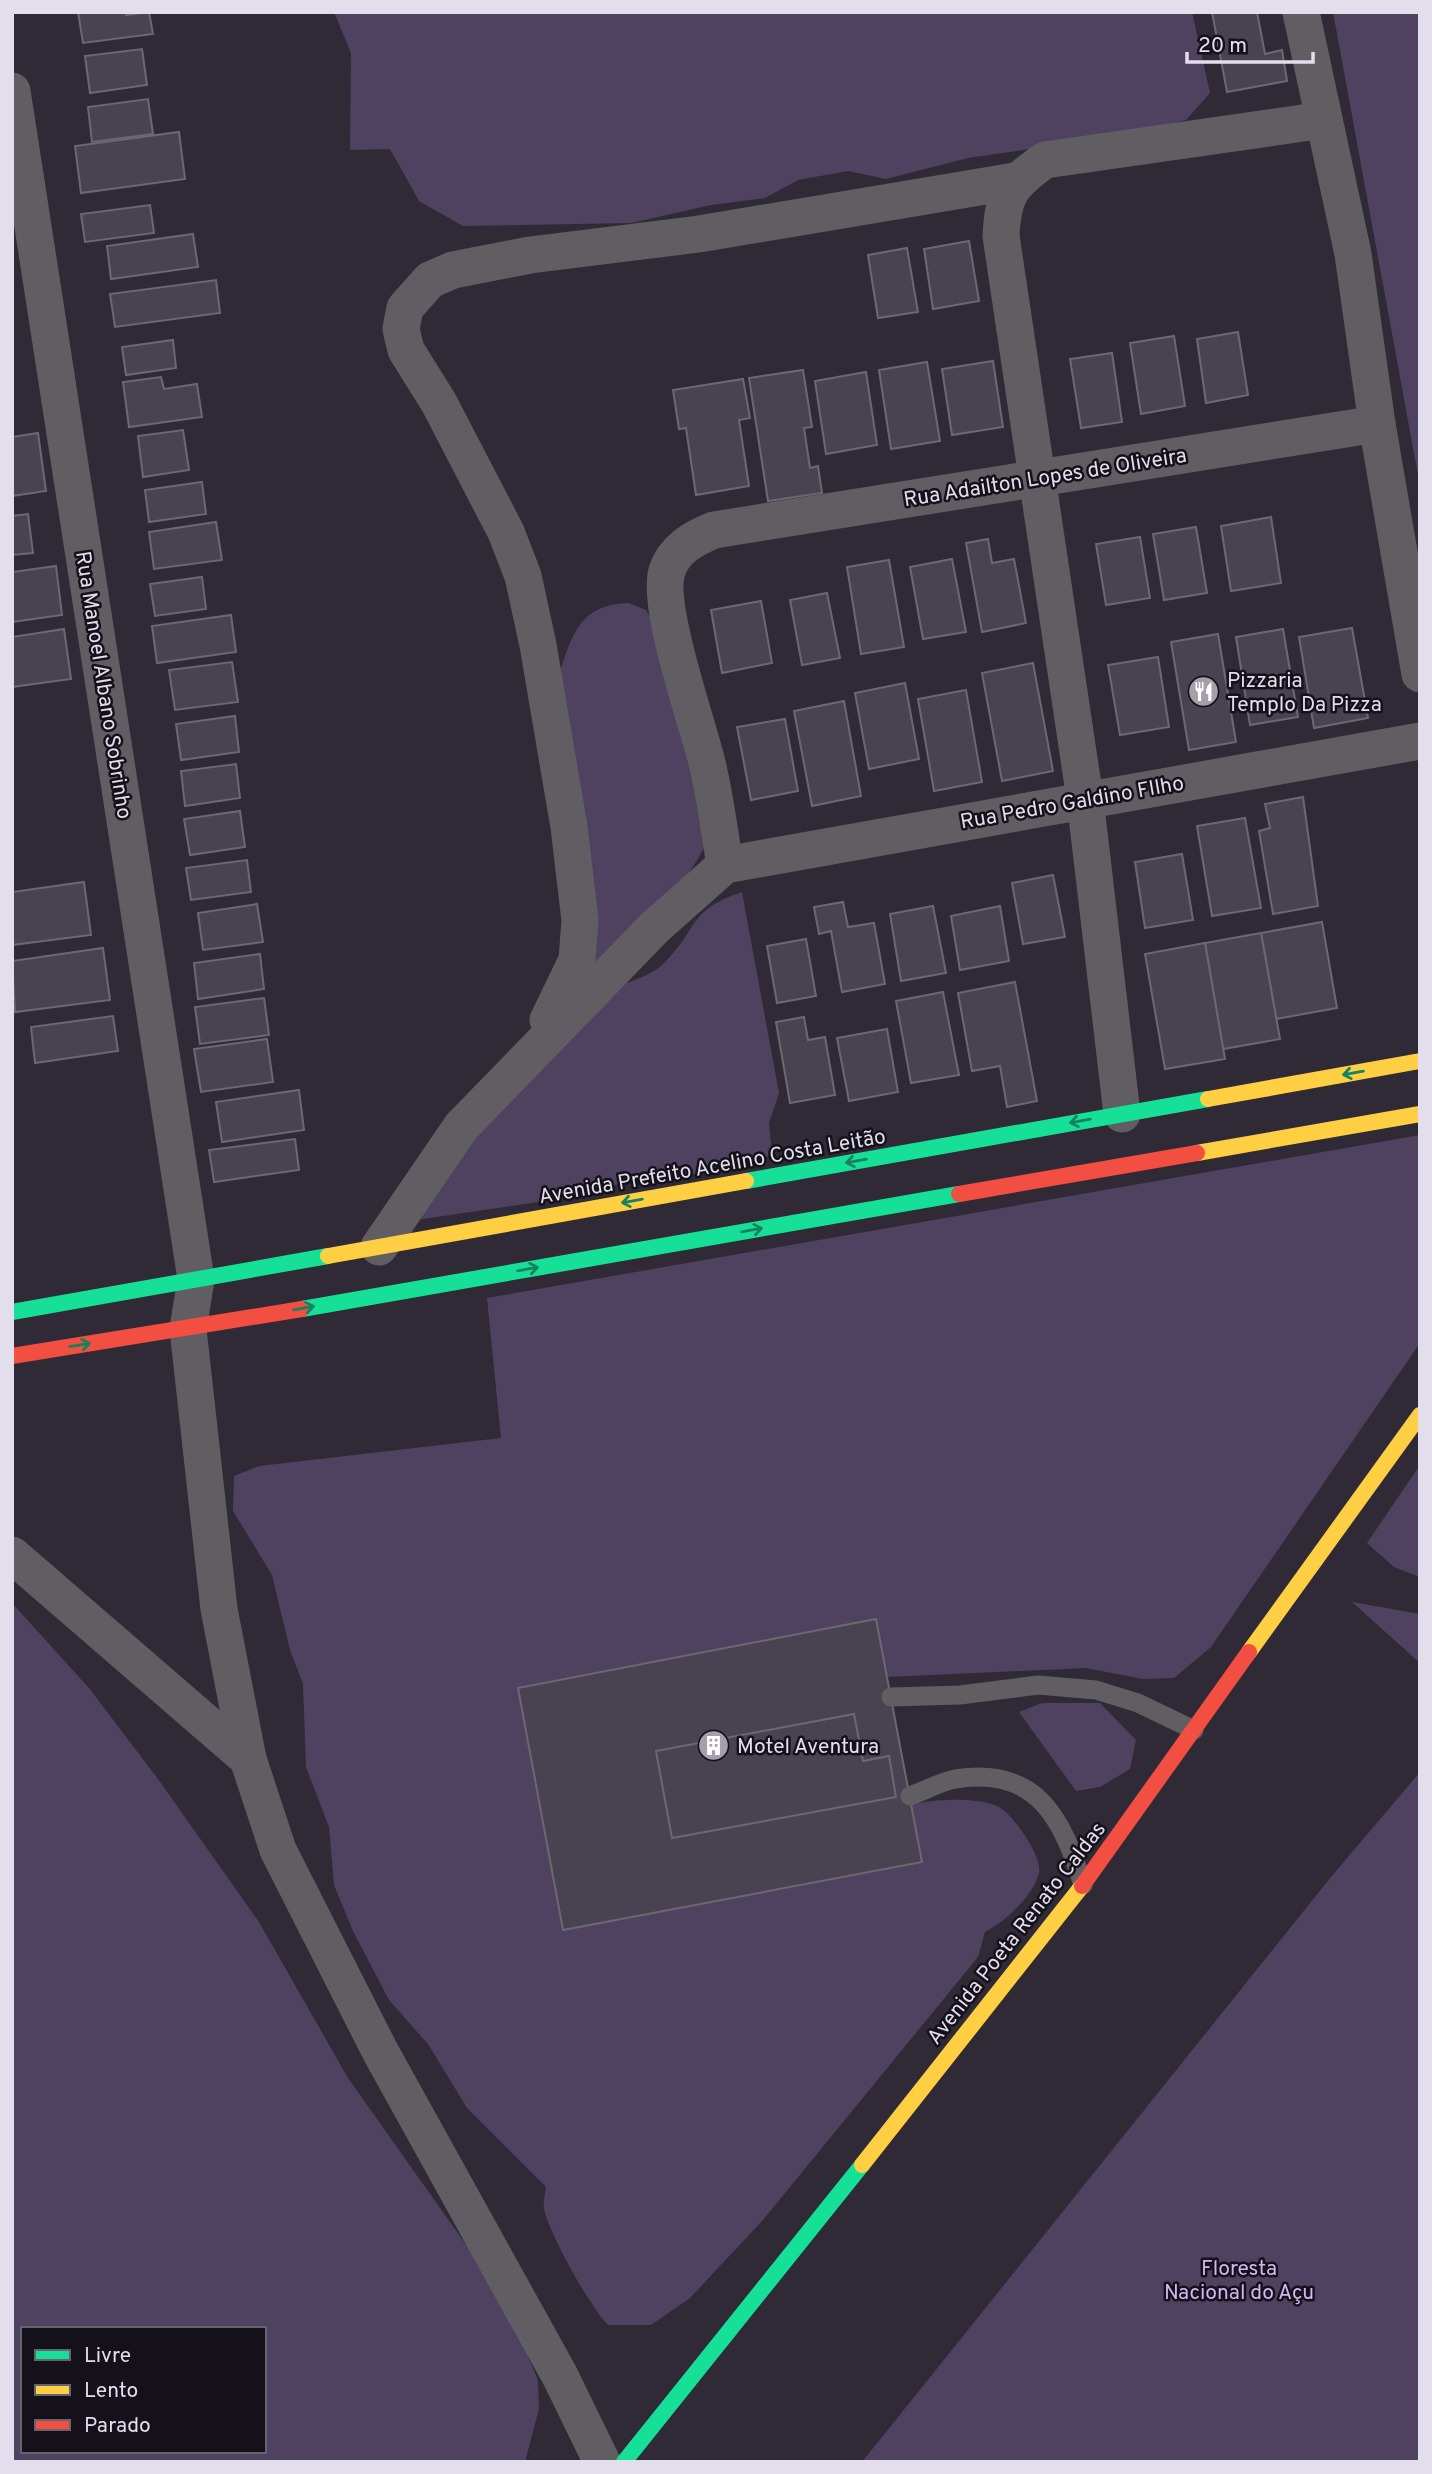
<svg xmlns="http://www.w3.org/2000/svg" width="1432" height="2474" font-family="Overpass,sans-serif">
	<style>
		.green { fill: #4f4261; fill-rule: evenodd }
		.building { fill: #494351; stroke: #6c6872; stroke-width: 2 }
		.lines { fill: none; stroke-linecap: round; stroke-linejoin: round }
		.lane { stroke: #605e62; stroke-width: 19 }
		.street { stroke: #605e62; stroke-width: 37 }
		.fast { stroke: #16e098; stroke-width: 16 }
		.slow { stroke: #ffcf43; stroke-width: 16 }
		.jam { stroke: #f24e42; stroke-width: 16 }
		.oneway { stroke: #15835f }
		.labels { text-anchor: middle; stroke-width: 5; stroke-linejoin: round; paint-order: stroke }
		.street-label { font-size: 21px; fill: #e3deeb; stroke: #14111a }
		.poi-label { font-size: 21px; fill: #e3deeb; stroke: #14111a; text-anchor: start }
		.park-label { font-size: 21px; fill: #cfb6f5; stroke: #14111a }
	</style>
	<rect width="100%" height="100%" fill="#2f2a35"/>
	<g class="green">
		<path d="M334,12h858l18,81 -24,27 -55,14 -163,24 -82,21 -38,-8 -50,9 -33,18 -54,7 -80,18 -168,3 -44,-25 -29,-52 -40,1 1,-97z"/>
		<path d="M1333,12h87v474z"/>
		<path d="M629,603l17,7 9,16 52,215c-25,56 -82,102 -124,147l-26,-307c14,-42 20,-77 72,-78z"/>
		<path d="M742,892l37,201 -10,30 3,32 -87,21 -56,6 -84,19 -136,20 27,-43 182,-192c17,-6 37,-12 49,-26 33,-35 22,-50 75,-68z"/>
		<path d="M1420,1135v208l-209,304 -37,31 -31,1 -57,-11 -199,9 -11,-58 -358,69 46,242 358,-68 -11,-57c21,-6 73,-9 91,4 13,9 41,49 37,64 -6,23 -34,49 -54,59l-7,25 -215,263 -73,78 -39,27h-43c-18,-18 -58,-90 -64,-116 -1,-6 1,-15 2,-22l-79,-79 -39,-64 -39,-44 -36,-69 -19,-46 -5,-58 -23,-60 -3,-83 -13,-34 -18,-75 -39,-64 1,-35 25,-10 242,-28 -14,-140z"/>
		<path d="M1420,1465v112l-26,-10 -27,-24z"/>
		<path d="M1352,1602l68,12v49z"/>
		<path d="M12,1603l77,85 69,91 101,143 89,156 155,219 35,83 1,29 -14,53h-513zM23,2329h241v122h-241z"/>
		<path d="M1042,1703h58l36,37 -6,29 -30,18 -24,4 -57,-79z"/>
		<path d="M1420,1772v690h-558l469,-585z"/>
	</g>
	<g class="building">
		<path d="M78,12h48v3l23,-3 4,22 -70,9z"/>
		<path d="M1212,12h45l8,42 17,-4 5,31 -60,11z"/>
		<path d="M142,49l5,36 -57,8 -5,-37z"/>
		<path d="M148,99l5,35 -61,8 -4,-35z"/>
		<path d="M179,132l6,47 -104,14 -6,-47z"/>
		<path d="M150,205l4,28 -69,9 -4,-28z"/>
		<path d="M193,234l5,33 -87,12 -4,-33z"/>
		<path d="M969,241l10,60 -46,8 -9,-60z"/>
		<path d="M907,248l11,64 -40,6 -10,-63z"/>
		<path d="M216,280l4,33 -105,14 -5,-33z"/>
		<path d="M1238,332l10,63 -42,8 -9,-64z"/>
		<path d="M1174,336l11,70 -44,8 -11,-71z"/>
		<path d="M173,340l3,28 -50,7 -4,-28z"/>
		<path d="M1112,353l10,69 -41,6 -11,-69z"/>
		<path d="M993,361l10,66 -51,8 -10,-66z"/>
		<path d="M927,362l13,79 -49,8 -12,-79z"/>
		<path d="M803,370l9,57 -8,1 6,40 8,-2 4,27 -54,8 -19,-123z"/>
		<path d="M866,372l11,73 -51,9 -11,-73z"/>
		<path d="M161,377l3,12 33,-5 5,33 -73,10 -6,-45z"/>
		<path d="M743,379l7,39 -11,2 10,66 -53,9 -10,-67 -7,1 -6,-39z"/>
		<path d="M183,430l6,40 -46,7 -5,-41z"/>
		<path d="M38,433l8,58 -34,5v-59z"/>
		<path d="M202,482l4,32 -57,8 -4,-32z"/>
		<path d="M28,514l5,39 -21,2v-39z"/>
		<path d="M1271,517l10,66 -50,8 -10,-65z"/>
		<path d="M216,522l6,38 -68,9 -5,-37z"/>
		<path d="M1196,527l11,66 -43,7 -11,-66z"/>
		<path d="M1140,537l10,61 -44,7 -10,-61z"/>
		<path d="M988,539l4,24 22,-4 12,64 -44,9 -16,-89z"/>
		<path d="M952,559l14,73 -43,7 -13,-72z"/>
		<path d="M889,560l15,87 -43,7 -14,-87z"/>
		<path d="M56,566l6,49 -50,7v-50z"/>
		<path d="M202,577l4,32 -51,7 -5,-32z"/>
		<path d="M827,593l13,65 -38,7 -12,-65z"/>
		<path d="M761,601l11,62 -50,10 -11,-63z"/>
		<path d="M231,615l5,37 -79,11 -5,-37z"/>
		<path d="M1352,628l16,90 -54,10 -15,-91z"/>
		<path d="M64,629l7,50 -59,8v-50z"/>
		<path d="M1283,629l15,88 -48,8 -14,-88z"/>
		<path d="M1218,634l18,108 -47,8 -18,-108z"/>
		<path d="M1158,657l11,70 -49,8 -12,-70z"/>
		<path d="M232,662l6,40 -63,8 -6,-40z"/>
		<path d="M1033,663l20,108 -51,10 -20,-108z"/>
		<path d="M905,683l14,76 -50,10 -14,-76z"/>
		<path d="M966,690l16,92 -48,9 -16,-92z"/>
		<path d="M844,701l17,95 -49,10 -18,-95z"/>
		<path d="M235,716l4,36 -58,8 -5,-36z"/>
		<path d="M785,719l13,72 -47,9 -14,-73z"/>
		<path d="M236,764l4,34 -55,8 -4,-35z"/>
		<path d="M1303,797l15,109 -45,8 -14,-83 11,-3 -5,-24z"/>
		<path d="M240,811l5,36 -55,8 -6,-36z"/>
		<path d="M1245,818l16,90 -49,8 -15,-90z"/>
		<path d="M1182,854l11,66 -48,8 -10,-66z"/>
		<path d="M247,860l4,32 -60,8 -5,-32z"/>
		<path d="M1053,875l12,62 -42,7 -11,-61z"/>
		<path d="M84,882l7,53 -79,10v-53z"/>
		<path d="M843,902l5,25 26,-4 11,61 -43,8 -11,-61 -12,3 -5,-27z"/>
		<path d="M257,904l6,38 -60,8 -5,-37z"/>
		<path d="M933,906l13,67 -45,8 -11,-67z"/>
		<path d="M1000,906l9,55 -49,9 -9,-54z"/>
		<path d="M1322,922l15,86 -61,11 -15,-86z"/>
		<path d="M1261,933l19,106 -57,10 -18,-106z"/>
		<path d="M806,939l10,57 -39,7 -10,-57z"/>
		<path d="M1205,943l20,116 -60,10 -20,-115z"/>
		<path d="M103,948l7,52 -95,12 -3,-51z"/>
		<path d="M260,954l4,35 -66,10 -4,-36z"/>
		<path d="M1015,982l22,119 -30,6 -7,-41 -28,5 -14,-78z"/>
		<path d="M943,992l16,83 -48,8 -15,-82z"/>
		<path d="M264,998l5,37 -69,9 -5,-37z"/>
		<path d="M113,1016l5,35 -83,12 -4,-36z"/>
		<path d="M804,1017l4,23 17,-3 10,58 -45,8 -14,-81z"/>
		<path d="M887,1029l11,63 -49,9 -12,-63z"/>
		<path d="M267,1039l6,43 -72,10 -7,-43z"/>
		<path d="M299,1090l5,40 -82,12 -6,-40z"/>
		<path d="M295,1139l4,31 -85,12 -5,-32z"/>
		<path d="M876,1619l46,243 -359,68 -45,-242z"/>
		<path d="M854,1714l9,47 26,-5 7,41 -224,41 -16,-87z"/>
	</g>
	<g class="lines">
		<g class="lane">
			<path d="M891,1697l69,-2 78,-10 58,5 42,13 56,27"/>
			<path d="M910,1796c14,-5 30,-14 45,-17 82,-13 107,39 128,106"/>
		</g>
		<g class="street">
			<path d="M1301,12l52,242 24,170 43,250"/>
			<path d="M12,91l184,1188 -8,50 31,280 29,150"/>
			<path d="M725,865l695,-124"/>
			<path d="M548,1020l29,-60 3,-40 -11,-93 -31,-182 -15,-69 -17,-44 -67,-129 -33,-53 -5,-21 4,-21 25,-28 23,-10 77,-15 169,-21 316,-53"/>
			<path d="M1122,1114l-37,-315 -84,-563c2,-42 10,-52 44,-76l279,-40"/>
			<path d="M379,1247l82,-120 193,-199 71,-63c-6,-35 -10,-72 -19,-106 -10,-40 -50,-154 -39,-188 7,-22 27,-33 47,-41l663,-106"/>
			<path d="M12,1555l236,204 30,91 102,201 180,325 42,86"/>
		</g>
		<g class="fast">
			<path d="M746,1181l462,-82"/>
			<path d="M302,1309l657,-115"/>
			<path d="M12,1312l316,-56"/>
			<path d="M624,2462l238,-297"/>
		</g>
		<g class="slow">
			<path d="M1208,1099l212,-38"/>
			<path d="M1197,1153l223,-39"/>
			<path d="M328,1256l418,-75"/>
			<path d="M1249,1652l171,-237"/>
			<path d="M862,2165l220,-279"/>
		</g>
		<g class="jam">
			<path d="M959,1194l238,-41"/>
			<path d="M12,1356l290,-47"/>
			<path d="M1082,1886l167,-234"/>
		</g>
	</g>
	<defs><path id="oneway-shaft" d="M-6 0H5M1.5-3L5.5 0L1.5 3" fill="none" stroke-width="1.6" stroke-linecap="round" stroke-linejoin="round" transform="scale(1.75)"/></defs>
	<g class="oneway">
		<use href="#oneway-shaft" transform="translate(1353 1073) rotate(170)"/>
		<use href="#oneway-shaft" transform="translate(1080 1121) rotate(170)"/>
		<use href="#oneway-shaft" transform="translate(856 1161) rotate(170)"/>
		<use href="#oneway-shaft" transform="translate(632 1201) rotate(170)"/>
		<use href="#oneway-shaft" transform="translate(752 1230) rotate(-10)"/>
		<use href="#oneway-shaft" transform="translate(528 1269) rotate(-10)"/>
		<use href="#oneway-shaft" transform="translate(304 1308) rotate(-10)"/>
		<use href="#oneway-shaft" transform="translate(80 1345) rotate(-9)"/>
	</g>
	<defs>
		<symbol id="restaurant-disc" viewBox="-11 -11 22 22"><circle r="9.5" fill="#a49fab" stroke="#14111a"/><path d="M-5-6h1v4h1v-4h1v4h1v-4h1v5L-1.5 .5V6h-2V.5L-5-1ZM5-6V6H3V1.5H1.5Q1.5-4 5-6Z" fill="#fff"/></symbol>
		<symbol id="building-disc" viewBox="-11 -11 22 22"><circle r="9.5" fill="#a49fab" stroke="#14111a"/><path d="M-4-6H4V6H1V3H-1V6H-4ZM-2.5-4.3h1.7v1.8h-1.7ZM.8-4.3h1.7v1.8H.8ZM-2.5-1h1.7V.8h-1.7ZM.8-1h1.7V.8H.8Z" fill="#fff"/></symbol>
	</defs>
	<g fill-rule="evenodd">
		<use href="#restaurant-disc" x="1186" y="674" width="35" height="35"/>
		<use href="#building-disc" x="696" y="1728" width="35" height="35"/>
	</g>
	<g class="labels">
		<g class="street-label">
			<text transform="translate(1045 477) rotate(-9)" y="7">Rua Adailton Lopes de Oliveira</text>
			<text transform="translate(104 685) rotate(81)" y="7">Rua Manoel Albano Sobrinho</text>
			<text transform="translate(1072 802) rotate(-10)" y="7">Rua Pedro Galdino FIlho</text>
			<text transform="translate(712 1166) rotate(-10)" y="7">Avenida Prefeito Acelino Costa Leitão</text>
			<text transform="translate(1016 1933) rotate(-52)" y="7">Avenida Poeta Renato Caldas</text>
		</g>
		<g class="poi-label">
			<text x="1227" y="687">Pizzaria<tspan x="1227" dy="24">Templo Da Pizza</tspan></text>
			<text x="737" y="1753">Motel Aventura</text>
		</g>
		<g class="park-label">
			<text x="1239" y="2275">Floresta<tspan x="1239" dy="24">Nacional do Açu</tspan></text>
		</g>
	</g>
	<rect width="1432" height="2474" fill="none" stroke="#e3deeb" stroke-width="28"/>
	<rect x="21" y="2327" width="245" height="126" fill="#14111a" stroke="#67636e" stroke-width="2"/>
	<rect x="35" y="2350" width="35" height="10" fill="#16e098" stroke="#67636e" stroke-width="2"/>
	<text x="84" y="2362" font-size="21" fill="#e3deeb">Livre</text>
	<rect x="35" y="2385" width="35" height="10" fill="#ffcf43" stroke="#67636e" stroke-width="2"/>
	<text x="84" y="2397" font-size="21" fill="#e3deeb">Lento</text>
	<rect x="35" y="2420" width="35" height="10" fill="#f24e42" stroke="#67636e" stroke-width="2"/>
	<text x="84" y="2432" font-size="21" fill="#e3deeb">Parado</text>
	<path d="M1187 52v10h126v-10" fill="none" stroke="#e3deeb" stroke-width="3.5"/>
	<text x="1198" y="52" font-size="21" fill="#e3deeb" stroke="#14111a" stroke-width="5" paint-order="stroke">20 m</text>
</svg>
